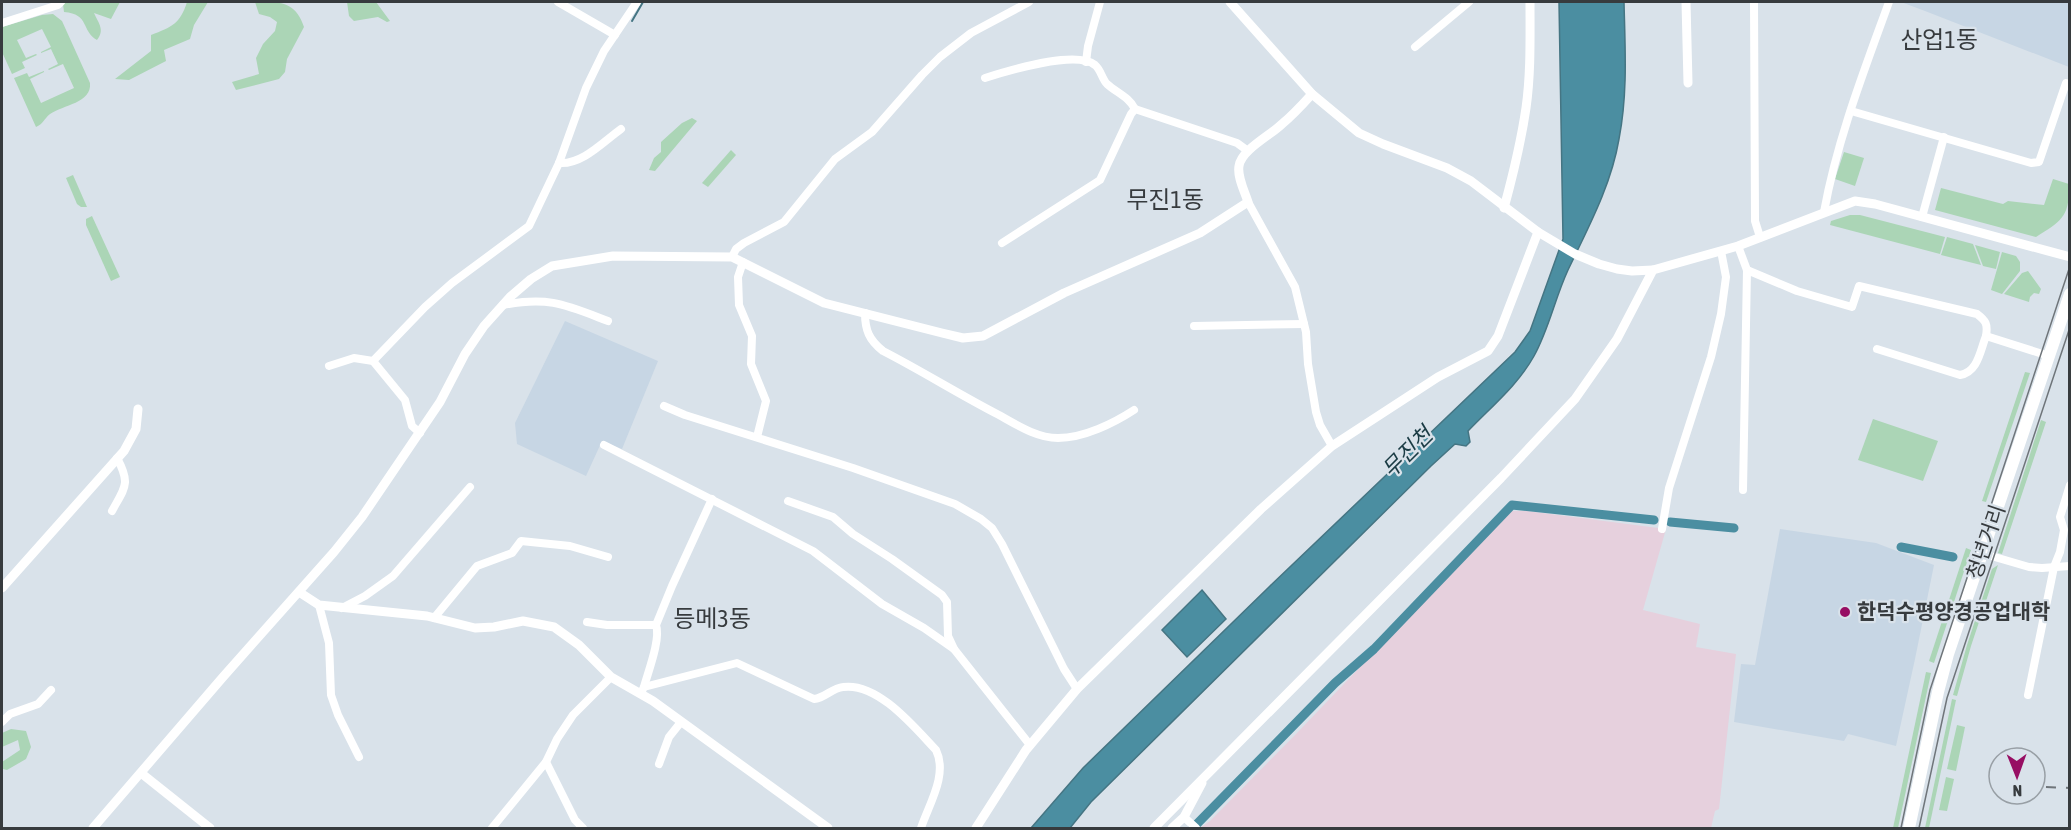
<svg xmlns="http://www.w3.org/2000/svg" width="2071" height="830" font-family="'Asap Condensed','Noto Sans KR',sans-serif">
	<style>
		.industrial { fill: #e6d0dd }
		.built { fill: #c7d6e4 }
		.green { fill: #abd5b6 }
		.water { fill: #4b8ea1; stroke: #457583; stroke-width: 1.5 }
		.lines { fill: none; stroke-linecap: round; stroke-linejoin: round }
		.stream { stroke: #457583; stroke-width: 2 }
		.canal { stroke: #4b8ea1; stroke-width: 9 }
		.minor { stroke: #fff; stroke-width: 8 }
		.tertiary { stroke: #fff; stroke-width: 9 }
		.primary { stroke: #fff; stroke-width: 12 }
		.tram { stroke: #6f757a; stroke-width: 1.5 }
		.rail { stroke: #6f757a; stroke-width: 2; stroke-dasharray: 10 10; stroke-linecap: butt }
		.poi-dot { fill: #970e63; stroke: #d9e2ea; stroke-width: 2 }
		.labels { text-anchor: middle; stroke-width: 4.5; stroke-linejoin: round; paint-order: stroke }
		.street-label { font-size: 21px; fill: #373b3e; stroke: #d9e2ea }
		.poi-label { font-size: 21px; font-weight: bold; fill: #373b3e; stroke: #d9e2ea; text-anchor: start }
		.water-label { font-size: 22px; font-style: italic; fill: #1a3b44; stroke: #d9e2ea }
		.quarter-label { font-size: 24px; fill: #373b3e; stroke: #d9e2ea }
	</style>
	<rect width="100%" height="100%" fill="#d9e2ea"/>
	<path class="industrial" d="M1512,511h15l139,18 -23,81 57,14 -4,23 40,7 -17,155 -4,2 -4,17h-511l10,-7 87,-88 203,-212z"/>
	<g class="built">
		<path d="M1901,2h168v65l-144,-56z"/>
		<path d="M565,321l93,40 -36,88 -20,-8 -16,35 -69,-32 -2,-21z"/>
		<path d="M1780,529l96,14 58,22 -19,94 -19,87 -48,-12 -4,7 -110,-19 7,-58 14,1z"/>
	</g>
	<g class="green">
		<path d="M67,2h53l-9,17 -17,-6c5,11 11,17 3,27 -16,-9 -7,-26 -33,-28l-1,-8z"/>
		<path d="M187,2h21l-14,23 -4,14 -26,11 2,11 -37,19 -14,-1 36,-28v-16c21,-8 29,-11 36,-33z"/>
		<path d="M255,2c23,-1 41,-1 49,25l-17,32 -2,13 -6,7 -43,11 -4,-8 27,-8 -3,-16 7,-14 12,-13 2,-9 -7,-5 -11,-3z"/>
		<path d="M347,2h29l14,19 -3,1 -9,-5 -24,4 -5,-5z"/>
		<path d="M53,14l9,7 28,62c2,20 -27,22 -40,31 -6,5 -7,10 -14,13l-22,-49 13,-5 2,4 15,-6v1l-14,7 11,24 33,-15 -11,-24 -14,6 -1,-1 10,-5 -7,-15 -10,4v-1l10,-5 -9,-18 -25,11 9,18 10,-4 1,1 -15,7 3,6 -13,6 -10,-22v-25l40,-12z"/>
		<path d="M692,118l5,3 -42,50 -6,-1 5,-12 7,-6v-10l21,-19z"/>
		<path d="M731,150l5,5 -28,32 -6,-4z"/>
		<path d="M1844,152l20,6 -9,28 -20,-7z"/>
		<path d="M73,175l14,32h-6l-4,-3 -11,-26z"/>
		<path d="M2053,179l16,5c1,33 -8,37 -33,53l-101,-27 6,-22 62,16 5,-3 36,4z"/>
		<path d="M1850,215h10l85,22 -5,17 -110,-29 1,-4z"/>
		<path d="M92,216l28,61 -9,4 -25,-56v-6z"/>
		<path d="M1947,237l26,7 8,21 -40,-10z"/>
		<path d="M1975,245l25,7 -4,17 -13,-3z"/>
		<path d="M2002,252l14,4 4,6v9l-18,23 -11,-4z"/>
		<path d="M2028,271l13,18 -2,5 -5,-1 -4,4 -1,5 -25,-8 18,-21z"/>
		<path d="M2025,372l5,1 -44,129 -4,-1z"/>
		<path d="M1873,419l65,22 -15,40 -65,-21z"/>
		<path d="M2041,420l5,2 -44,132 -4,-1z"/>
		<path d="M1966,548l5,2 -37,113 -5,-2z"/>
		<path d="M1998,565l-27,81 -14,50 -4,-1 14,-50 25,-76z"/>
		<path d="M1926,672l5,1 -33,155h-5z"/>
		<path d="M1952,699l4,1 -27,128h-4z"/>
		<path d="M1957,725l8,2 -9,44 -9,-2z"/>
		<path d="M11,729l15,2 5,16 -5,12 -19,11 -4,-1 -1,-7 18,-12 -2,-10 -16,7v-14z"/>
		<path d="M1946,777l8,2 -7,32 -8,-1z"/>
	</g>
	<g class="water">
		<path d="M1559,2h65c1,45 4,91 -5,137 -8,47 -31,89 -51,131 -13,28 -19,59 -34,86 -16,29 -43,51 -66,75l2,11 -4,4 -11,-2 -24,22 -340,336 -21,26h-39l52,-60 186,-181 246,-235 15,-21 33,-92z"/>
		<path d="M1202,590l24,29 -39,38 -25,-27z"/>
	</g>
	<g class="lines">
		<path class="stream" d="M632,21l11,-19"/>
		<g class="canal">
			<path d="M1670,522l64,6"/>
			<path d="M1901,547l52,10"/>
			<path d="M1193,828l142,-145 39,-34 138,-144 142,15"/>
		</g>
		<g class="minor">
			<path d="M558,2l57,33"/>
			<path d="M1754,2l1,219 5,16"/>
			<path d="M2,23l56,-18 3,-3"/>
			<path d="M1415,47l54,-45"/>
			<path d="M1086,62l2,-16 12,-44"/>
			<path d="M985,78c22,-7 91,-28 110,-13 6,5 7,14 12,19 10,9 22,13 28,25"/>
			<path d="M1851,111l180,52 8,-1 27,-79"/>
			<path d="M559,163c23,2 44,-21 62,-34"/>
			<path d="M1248,202l47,85 11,45 2,32 8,48 4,13 12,21"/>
			<path d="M1824,212c13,-72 40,-141 65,-210"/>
			<path d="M1922,217l22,-80"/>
			<path d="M1002,243l98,-63 31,-66 4,-5 102,34 11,8"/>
			<path d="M1738,246l9,24 -4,220"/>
			<path d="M732,257l4,-8 8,-6 40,-21 51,-63 37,-27 50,-57 18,-18 31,-24 58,-31"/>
			<path d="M743,262l-5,15 1,28 13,31 -1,28 15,37 -9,36"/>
			<path d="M1747,270l50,21 55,16 7,-21 118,28c9,7 11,10 9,22"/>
			<path d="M503,305c46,-9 63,0 105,16"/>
			<path d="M865,313c0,17 4,27 18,38 39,20 77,44 116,64 18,10 38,23 59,23 26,0 56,-15 76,-28"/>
			<path d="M1194,326l110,-2"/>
			<path d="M1877,349l83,26c18,-3 20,-24 26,-39l63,20"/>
			<path d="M373,361l52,-54 27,-24 77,-57 30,-63 27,-75 18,-37 33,-49"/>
			<path d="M329,366l25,-8 19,3 32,39 7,26 8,7"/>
			<path d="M664,406l21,9 168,53 102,36 26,15 11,9 10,16 62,125 13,20"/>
			<path d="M604,445l209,106 69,53 42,24 30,21"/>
			<path d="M788,501l45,16 20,17 39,25 50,36 5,7 1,34 6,13 76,96"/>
			<path d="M112,511c13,-24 19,-27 5,-53"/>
			<path d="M1662,529l7,-41 42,-131 10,-43 5,-37 -5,-26"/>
			<path d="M1981,553l48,14 13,1 28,-2"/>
			<path d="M319,605l10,38 2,52 7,20 21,42"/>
			<path d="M342,608l23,-12 28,-20 77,-89"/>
			<path d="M434,618l43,-52 35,-13 9,-12 49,5 38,11"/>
			<path d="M587,622l20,3h49c5,14 -8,47 -12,62"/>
			<path d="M656,625l16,-39 40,-87"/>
			<path d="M641,693l3,-6 93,-24 77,36c11,-1 18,-11 29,-12 35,-5 72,41 93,63 12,25 -7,54 -15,78"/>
			<path d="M2028,695l26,-128 6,-15 4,-22 -4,-13 10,-32"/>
			<path d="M2,722l8,-8 28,-10 13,-14"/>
			<path d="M546,762l29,58 8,8"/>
			<path d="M659,764l10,-27 12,-15"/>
			<path d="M1184,817l12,11"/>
			<path d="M492,828l54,-66 11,-23 16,-24 38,-38"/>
		</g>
		<g class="tertiary">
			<path d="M1230,2l82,92 47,39 24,11 64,24 24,13 67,51 37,22 24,10 18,5 15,2 21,-1"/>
			<path d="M1686,2l2,81"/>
			<path d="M1504,208c9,-33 17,-66 22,-100 5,-35 4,-71 4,-106"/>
			<path d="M2,588l122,-137 12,-22 2,-20"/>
			<path d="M299,592l20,13 108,11 48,12 19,-1 29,-6 31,6 25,18 32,32 42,24 175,127"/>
			<path d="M141,773l69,55"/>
			<path d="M93,828l130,-151 111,-125 28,-35 78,-115 25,-48 19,-28 26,-29 21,-18 21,-13 61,-10 119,1 92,46 118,30 21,5 20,-2 81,-43 136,-60 48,-31c-3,-10 -11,-25 -9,-36 2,-16 32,-31 43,-42 11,-9 21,-20 30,-30"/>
			<path d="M976,828l50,-78 51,-61 184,-180 71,-63 106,-69 50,-26 10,-15 40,-104"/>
			<path d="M1154,828l347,-350 74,-79 42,-60 36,-69 85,-24 117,-45 20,3 195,53"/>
			<path d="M1172,828l12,-11 18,-34"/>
		</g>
		<path class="primary" d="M1909,828l29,-136 10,-38 122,-360"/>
		<g class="tram">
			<path d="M1901,828l29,-138 140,-424"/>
			<path d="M1919,828l28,-130 123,-371"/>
		</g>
		<path class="rail" d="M2046,787l24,1"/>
	</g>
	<circle class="poi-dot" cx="1845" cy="612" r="6"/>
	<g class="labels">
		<g class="street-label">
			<text transform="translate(1986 542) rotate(-71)" y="7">청년거리</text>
		</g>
		<g class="poi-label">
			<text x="1857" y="619">한덕수평양경공업대학</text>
		</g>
		<g class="water-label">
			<text transform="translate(1407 452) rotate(-45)" y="8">무진천</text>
		</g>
		<g class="quarter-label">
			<text x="1939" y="48">산업1동</text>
			<text x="1165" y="208">무진1동</text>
			<text x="712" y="627">등메3동</text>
		</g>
	</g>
	<rect width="2071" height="830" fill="none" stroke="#373b3e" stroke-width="6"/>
	<g transform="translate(2017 776) rotate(179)"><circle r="28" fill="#d9e2ea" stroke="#989fa5" stroke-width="1.5"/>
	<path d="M0-4.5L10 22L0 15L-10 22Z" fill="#970e63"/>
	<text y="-9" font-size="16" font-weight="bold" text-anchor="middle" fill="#373b3e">N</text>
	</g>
</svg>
